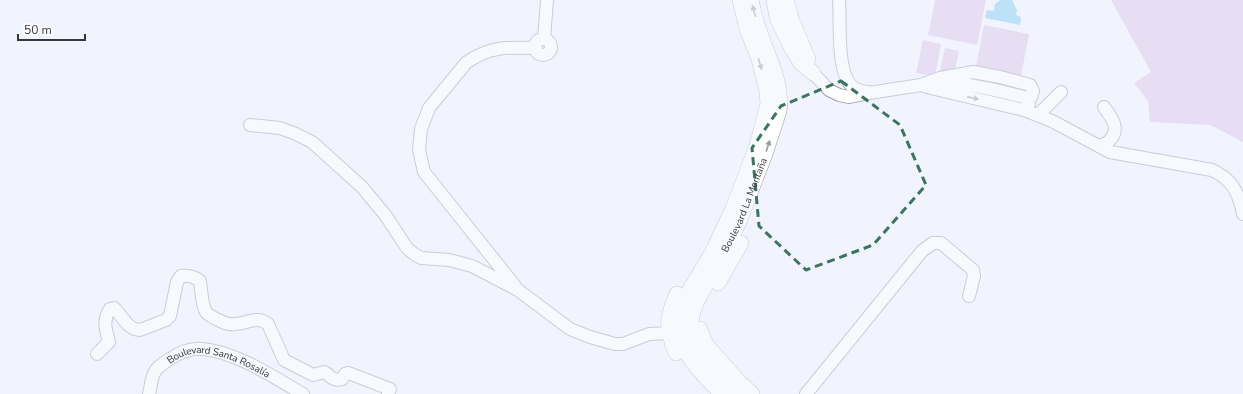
<svg xmlns="http://www.w3.org/2000/svg" width="1243" height="394" font-family="'Nunito Sans',sans-serif">
	<style>
		.green { fill: #dec3e8 }
		.water { fill: #7fccf1 }
		.lines { fill: none; stroke-linecap: round; stroke-linejoin: round }
		.minor-casing { stroke: #9c9ea7; stroke-width: 14 }
		.major-casing { stroke: #9c9ea7; stroke-width: 16 }
		.minor { stroke: #fff; stroke-width: 12 }
		.major { stroke: #fff; stroke-width: 15 }
		.oneway { fill: #9a9b9d }
		.marked { fill: none; stroke: #3b755e; stroke-width: 3; stroke-dasharray: 8 5; stroke-linejoin: round }
		.labels { text-anchor: middle; stroke-width: 4; stroke-linejoin: round; paint-order: stroke }
		.street-label { font-size: 10px; fill: #36373b; stroke: #fff }
	</style>
	<rect width="100%" height="100%" fill="#f1f4fe"/>
	<g class="green">
		<path d="M935,0h51l-9,45 -49,-10z"/>
		<path d="M1111,0h132v142l-33,-17 -60,-3 -2,-21 -14,-18 17,-11z"/>
		<path d="M984,25l45,9 -9,47 -45,-9z"/>
		<path d="M923,40l18,4 -6,32 -19,-3z"/>
		<path d="M945,48l14,3 -5,23 -14,-3z"/>
	</g>
	<path class="water" d="M1000,0h12l5,10 -1,5 5,2 -1,8 -35,-7 2,-8 7,1 1,-7z"/>
	<g class="lines">
		<defs>
			<g id="minor">
				<path d="M839,0c2,21 -4,79 17,89 4,2 9,3 13,3"/>
				<path d="M544,39l3,-39"/>
				<circle cx="543" cy="47" r="8"/>
				<path d="M813,73l16,17 10,5 10,2 20,-4 52,-8 14,4 89,21 28,11 58,31 102,18c20,9 27,23 31,44"/>
				<path d="M921,85l19,-7 33,-6 27,5 30,8 3,6 -2,6 -3,1 1,6 -5,6"/>
				<path d="M939,86c21,-7 67,7 89,12"/>
				<path d="M1038,115l23,-23"/>
				<path d="M250,125l30,3 16,6 16,8 50,45 24,29 21,32 7,6 7,4 28,2 23,6 46,24 52,39 20,8 25,7h8l26,-10 20,-1"/>
				<path d="M1099,146c3,-1 9,-3 11,-6 11,-12 1,-23 -6,-33"/>
				<path d="M515,286l-91,-114 -5,-22 2,-21 8,-21 37,-45c23,-17 42,-16 70,-15"/>
				<path d="M97,354l12,-12c-3,-12 -7,-21 1,-33l4,-1 2,2c7,8 13,20 24,20l26,-10 4,-4 7,-34 4,-6c7,-1 13,0 19,5 1,7 2,25 6,31 2,3 7,5 10,7 6,3 12,6 19,5 11,0 22,-9 33,0l16,36 29,15 11,-3c7,3 8,10 18,7l3,-5 3,-1 3,1 39,15 -2,5"/>
				<path id="s1" d="M149,394c2,-7 2,-18 7,-24 3,-4 9,-8 14,-11 9,-6 21,-11 32,-10 35,3 71,28 101,45"/>
				<path d="M806,394l116,-143 11,-8h8l32,27 1,6 -5,20"/>
			</g>
			<g id="major">
				<path d="M774,0l3,17 13,28 11,18 12,10"/>
				<path d="M786,0l6,21 16,38"/>
				<path d="M718,283l23,-40"/>
				<path d="M700,329l4,12 5,7 31,35 12,11"/>
				<path d="M676,353c-10,-24 -10,-35 1,-59"/>
				<path d="M722,394c-27,-27 -55,-53 -38,-94l28,-47 20,-42 25,-65 11,-42 -1,-13 -8,-32 -12,-30 -7,-29"/>
				<path id="s2" d="M738,394l-40,-44c-10,-16 -9,-30 -2,-47l42,-79 27,-70 14,-43c4,-30 -12,-54 -20,-81 -4,-10 -6,-20 -8,-30"/>
			</g>
		</defs>
		<use href="#minor" class="minor-casing"/>
		<use href="#major" class="major-casing"/>
		<use href="#minor" class="minor"/>
		<use href="#major" class="major"/>
	</g>
	<defs><path id="oneway-solid" d="M-6-.8H1V-3.2L6.5 0L1 3.2V.8H-6Z"/></defs>
	<g class="oneway">
		<use href="#oneway-solid" transform="translate(754 11) rotate(-105)"/>
		<use href="#oneway-solid" transform="translate(760 64) rotate(74)"/>
		<use href="#oneway-solid" transform="translate(973 98) rotate(13)"/>
		<use href="#oneway-solid" transform="translate(768 146) rotate(-72)"/>
	</g>
	<path d="M0 0H1243V394H0ZM841,81l59,44 26,60 -53,60 -67,25 -47,-44 -7,-78 29,-42z" fill="#f1f4fe" fill-opacity=".55" fill-rule="evenodd"/>
	<path class="marked" d="M841,81l59,44 26,60 -53,60 -67,25 -47,-44 -7,-78 29,-42z"/>
	<g class="labels">
		<g class="street-label">
			<text dy="4" stroke="none"><textPath href="#s2" startOffset="218">Boulevard La Montaña</textPath></text>
			<text dy="4" stroke="none"><textPath href="#s1" startOffset="95">Boulevard Santa Rosalía</textPath></text>
		</g>
	</g>
	<path d="M18 34v6h67v-6" fill="none" stroke="#36373b" stroke-width="2"/>
	<text x="24" y="34" font-size="12" fill="#36373b" stroke="#ffffff" stroke-width="3" paint-order="stroke">50 m</text>
</svg>
